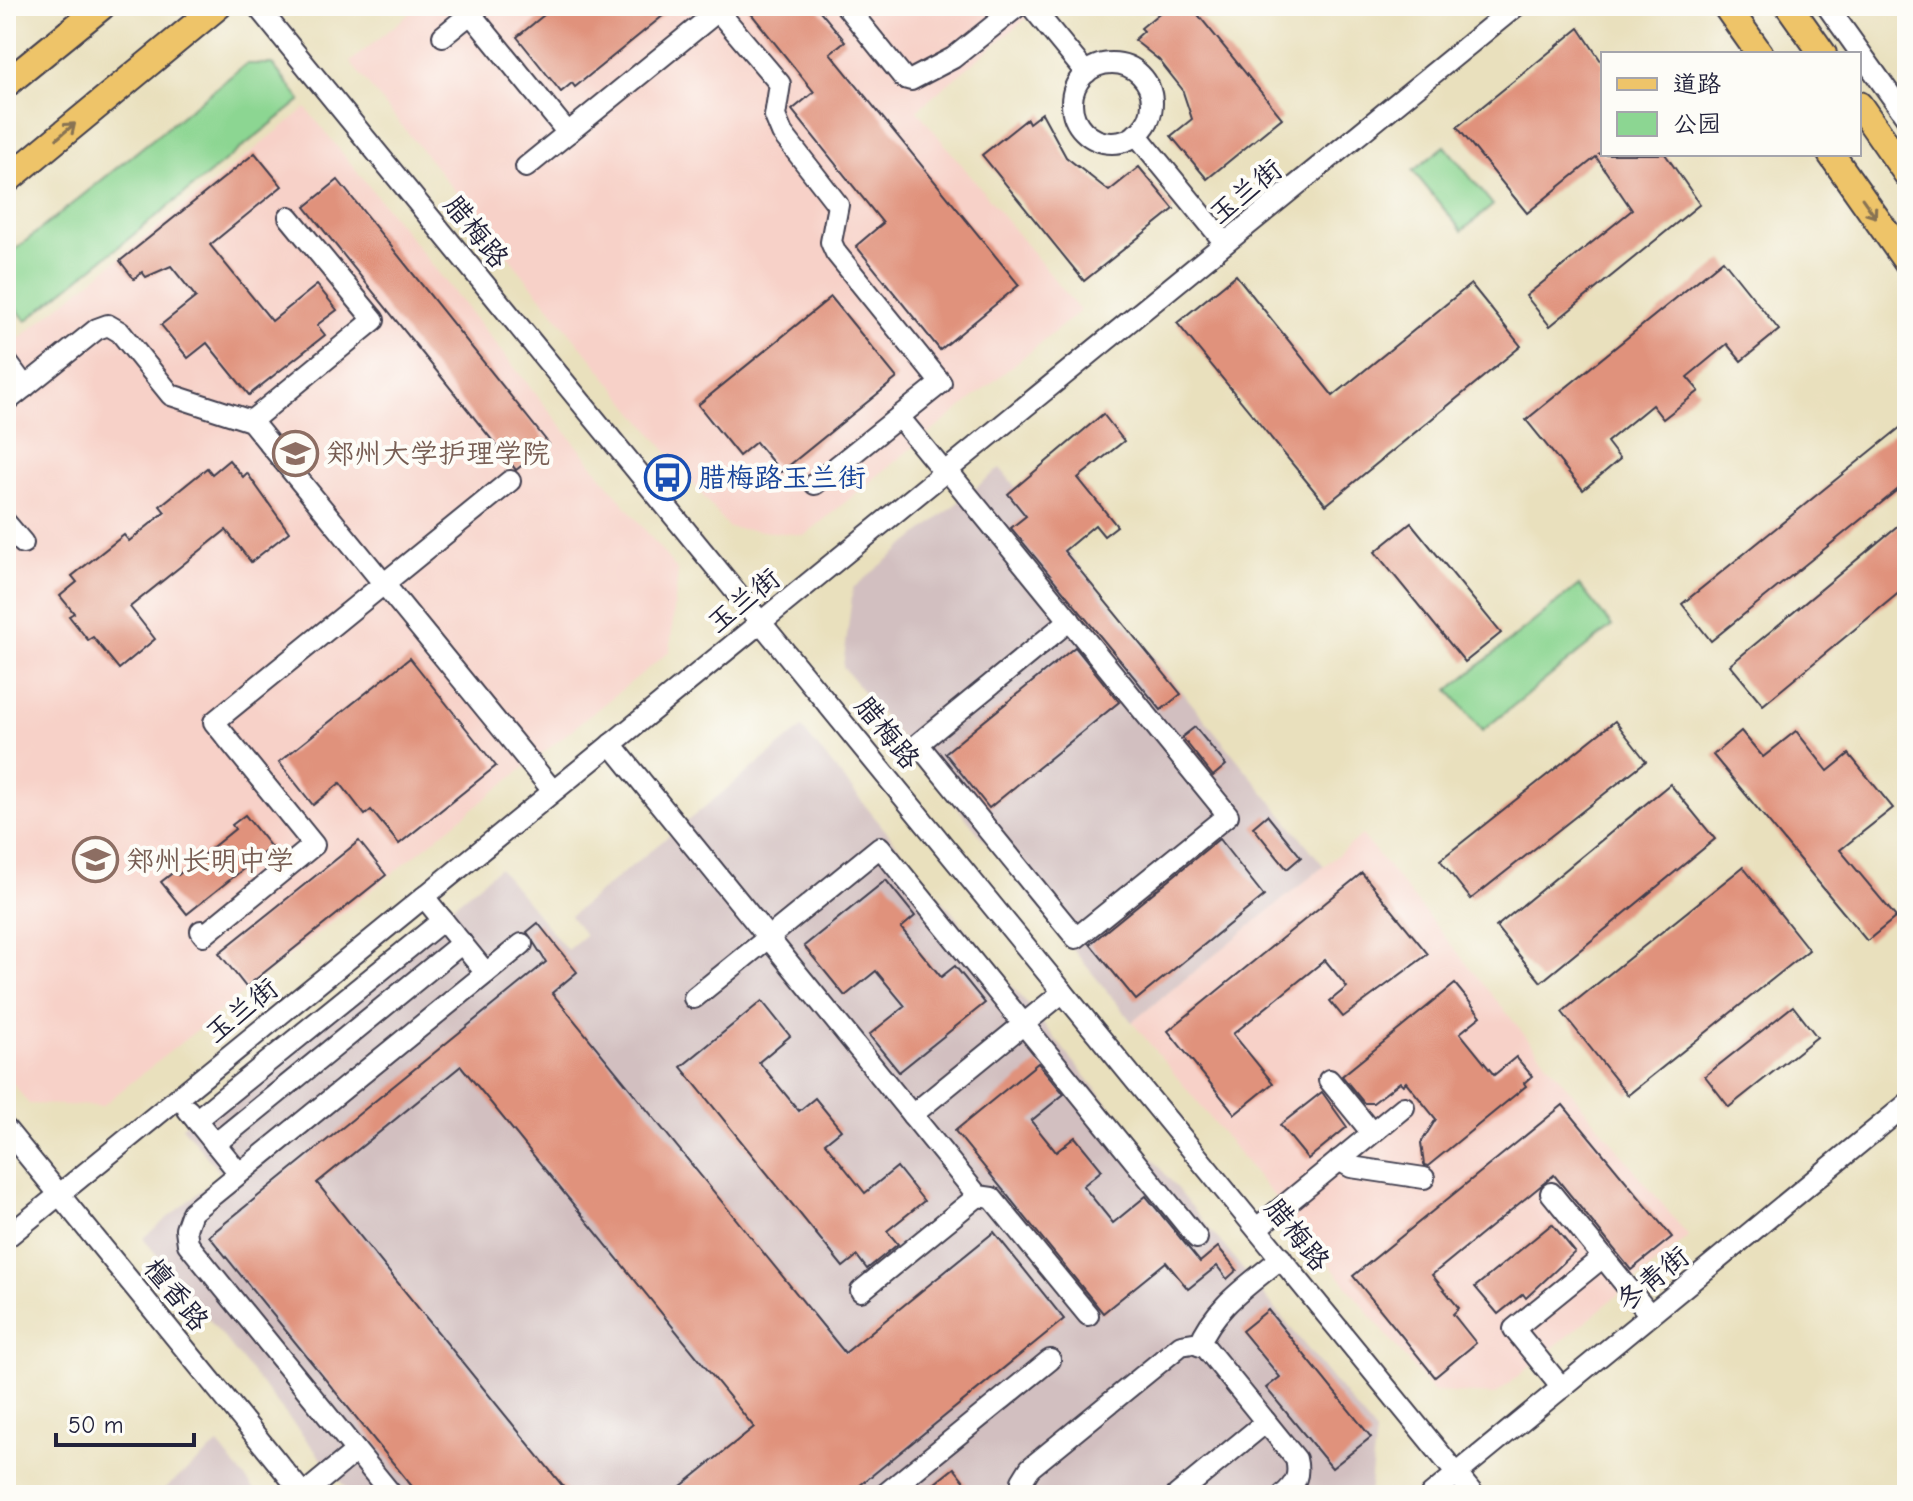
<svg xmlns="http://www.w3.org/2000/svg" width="1913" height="1501" font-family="'Comic Neue','LXGW WenKai TC',sans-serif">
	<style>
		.built { fill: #f7d1c8 }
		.industrial { fill: #d2bfc0 }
		.green { fill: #8cd692; stroke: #577c66; stroke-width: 2 }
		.building { fill: #e0927c }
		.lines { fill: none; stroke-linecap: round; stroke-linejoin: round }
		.minor-casing { stroke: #403e4e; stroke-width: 24 }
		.major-casing { stroke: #403e4e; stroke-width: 30 }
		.minor { stroke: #fff; stroke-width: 20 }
		.major { stroke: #eec469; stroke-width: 26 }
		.oneway { stroke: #887352 }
		.labels { text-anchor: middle; stroke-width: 8; stroke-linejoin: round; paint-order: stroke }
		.street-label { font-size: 28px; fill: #22223b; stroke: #fdfcf7 }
		.education-label { font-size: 28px; fill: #785e54; stroke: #fdfcf7; text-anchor: start }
		.transit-label { font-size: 28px; fill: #164399; stroke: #fdfcf7; text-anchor: start }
	</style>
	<rect width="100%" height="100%" fill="#fdfcf7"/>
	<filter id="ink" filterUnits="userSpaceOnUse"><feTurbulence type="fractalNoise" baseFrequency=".0125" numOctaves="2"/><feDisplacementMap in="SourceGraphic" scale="16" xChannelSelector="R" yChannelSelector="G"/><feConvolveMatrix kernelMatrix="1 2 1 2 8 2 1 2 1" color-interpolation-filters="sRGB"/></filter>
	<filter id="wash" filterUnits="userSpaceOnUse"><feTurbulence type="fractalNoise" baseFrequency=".006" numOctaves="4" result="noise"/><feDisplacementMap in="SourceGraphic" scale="32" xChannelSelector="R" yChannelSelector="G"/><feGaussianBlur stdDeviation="1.8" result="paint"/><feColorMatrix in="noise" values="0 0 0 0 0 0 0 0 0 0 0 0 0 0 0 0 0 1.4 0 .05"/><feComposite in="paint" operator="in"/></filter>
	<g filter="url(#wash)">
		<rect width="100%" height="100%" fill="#e9e0bd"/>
		<g class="built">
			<path d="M419,6h622l-124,104 163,201 -275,224 -76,-7 -379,-466z"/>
			<path d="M306,108l372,463 -8,80 -568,455 -73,-2 -23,-29v-726z"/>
			<path d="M1362,835l327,402 -194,158 -62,-3 -301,-370z"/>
		</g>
		<g class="industrial">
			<path d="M1000,468l324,398 -192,156 -289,-355 10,-79z"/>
			<path d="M802,728l574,705 -7,62h-1018l-208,-257 78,-64 -39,-48 317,-258 68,82 18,-15 -15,-19z"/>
			<path d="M218,1445l41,50h-102z"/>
		</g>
		<g class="green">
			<path d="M246,64h26l29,36 -275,221 -20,-26v-38z"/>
			<path d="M1445,146l48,59 -31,26 -49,-60z"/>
			<path d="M1579,585l33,41 -130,105 -33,-41z"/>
		</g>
		<g id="blocks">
			<g class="building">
				<path d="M555,6h120l-100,81 -3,-4 -11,9 -44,-55z"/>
				<path d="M745,6h71l29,35 -15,12 189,232 -79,65 -84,-104 27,-23 -91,-113 22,-18z"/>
				<path d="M1168,6h23l91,112 -75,61 -36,-43 21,-17 -10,-30 -23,-29 -25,-20 10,-9 -3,-3z"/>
				<path d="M1579,28l24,36v88l-3,2h65l35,50 -150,122 -24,-30 106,-86 -36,-53 -69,56 -70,-86z"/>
				<path d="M1042,113l24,44 43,34 30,-24 35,42 -90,72 -102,-126 45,-36 2,4z"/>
				<path d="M255,153l27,33 -72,59 62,76 45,-36 20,25 -20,15 8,10 -76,60 -42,-52 -19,15 -27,-33 35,-28 -25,-31 -25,11 -4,-5 -8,7 -14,-18z"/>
				<path d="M338,180l211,264 -33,26 -211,-263z"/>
				<path d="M1723,260l56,70 -38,31 -14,-17 -40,33 12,14 -36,28 -11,-14 -45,37 13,17 -37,31 -57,-70z"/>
				<path d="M1236,275l97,121 138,-112 50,62 -195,159 -149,-182z"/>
				<path d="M831,297l66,81 -116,94 -25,-30 -17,14 -41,-51z"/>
				<path d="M1103,414l21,27 -46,37 39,48 -13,10 -9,-11 -31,26 117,143 -20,16 -150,-182 15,-12 -18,-22z"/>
				<path d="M1907,422v60l-196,159 -29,-37z"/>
				<path d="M229,460l14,17 4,-4 42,59 -38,30 -25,-32 -96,77 25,32 -36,30 -26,-32 -5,3 -19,-24 5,-3 -14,-17 17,-14 -5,-6 52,-41 5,6 36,-29 -5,-6 47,-38 5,6z"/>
				<path d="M1907,518v68l-144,119 -33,-40z"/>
				<path d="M1411,523l90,110 -36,29 -90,-110z"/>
				<path d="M1075,647l44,55 -130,106 -44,-55z"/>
				<path d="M410,658l86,108 -97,78 -28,-34 -6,5 -25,-32 -27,22 -34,-43z"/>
				<path d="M1615,721l31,40 -175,138 -31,-39z"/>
				<path d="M1195,727l31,38 -13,11 -31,-39z"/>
				<path d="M1741,731l22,26 33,-26 32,40 21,-17 44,54 -53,42 56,67 -29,24 -154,-186z"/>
				<path d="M1670,784l45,55 -174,143 -45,-55z"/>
				<path d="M245,815l26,32 -84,67 -26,-32 14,-11 3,4 57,-46 -3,-4z"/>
				<path d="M1267,815l34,42 -14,12 -34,-42z"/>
				<path d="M1219,839l45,57 -128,104 -46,-56z"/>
				<path d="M359,841l27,34 -140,112 -27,-34z"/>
				<path d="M1743,867l66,83 -181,145 -66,-83z"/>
				<path d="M1362,873l66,81 -85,63 -13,-16 17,-14 -22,-27 -92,74 40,49 -38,31 -67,-83z"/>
				<path d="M886,880l29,36 -14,12 40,49 14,-11 30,37 -86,69 -30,-37 36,-29 -29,-35 -31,25 -41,-50z"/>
				<path d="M538,923l39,49 -25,21 293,360 149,-121 70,87 -216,176h-178l84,-68 -293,-361 -144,117 253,312h-151l-210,-259 337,-274 -19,-30z"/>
				<path d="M1455,984l26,32 -21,17 34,42 22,-18 16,19 -8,7 2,3 -98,80 -4,-1 -3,-22 15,-24 -30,-37 -3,3 -3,-3 -27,21h-9l-22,-27z"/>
				<path d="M762,1001l28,35 -31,26 40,49 16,-13 26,32 -16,13 40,50 32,-26 27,34 -37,30 11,13 -31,25 -10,-13 -14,11 -162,-200z"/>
				<path d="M1793,1006l24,31 -88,70 -24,-31z"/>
				<path d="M1038,1063l26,31 -33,27 25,31 19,-15 27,33 -19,16 30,37 33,-27 54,66 18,-15 19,23 -10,9 -10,-13 -29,23 -22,-27 -63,51 -148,-182z"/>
				<path d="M1322,1092l25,35 -39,32 -28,-34z"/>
				<path d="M1563,1105l109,132 -41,33 -77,-95 -122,100 27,33 -6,6 23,29 -41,34 -82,-101z"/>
				<path d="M1552,1224l23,28 -49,46 -3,-4 -25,20 -23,-27z"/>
				<path d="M1268,1310l103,127 -39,31 -66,-80 14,-11 -38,-46z"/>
				<path d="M954,1468l21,27h-55z"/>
			</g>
		</g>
	</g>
	<g filter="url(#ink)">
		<use href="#blocks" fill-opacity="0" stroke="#403e4e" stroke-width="2"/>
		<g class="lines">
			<defs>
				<g id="minor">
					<path d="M257,6l1217,1489"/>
					<path d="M846,6l58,72 7,2 42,-22 65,-52"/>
					<path d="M1031,6l55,67"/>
					<path d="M1827,6l80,112"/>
					<path d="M718,11l62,73 -5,32 7,17 56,72 -7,37 5,11 105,130 -126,101"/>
					<path d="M470,13l98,120"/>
					<path d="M443,36l37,-30"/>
					<circle cx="1112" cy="103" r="40"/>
					<path d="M1136,134l89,109"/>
					<path d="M526,167l198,-161"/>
					<path d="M6,361l19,26"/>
					<path d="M6,402l91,-73 11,-4 12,7 51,63 80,26 302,370"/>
					<path d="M899,417l45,55"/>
					<path d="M251,421l123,-101 -85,-103"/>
					<path d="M947,470l281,345 -152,123 -158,-194 152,-124"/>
					<path d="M6,523l17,20"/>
					<path d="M611,744l367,452 -117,95"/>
					<path d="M424,897l62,76"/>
					<path d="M201,931l3,4 110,-90 -100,-123 296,-241"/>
					<path d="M694,998l186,-151 317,391"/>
					<path d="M1329,1080l43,53"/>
					<path d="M188,1110l51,63"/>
					<path d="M912,1115l151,-123"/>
					<path d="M196,1120l247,-200"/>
					<path d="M6,1129l298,366"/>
					<path d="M215,1144l247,-201"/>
					<path d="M1339,1160l12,7 73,11"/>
					<path d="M1551,1193l99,122"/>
					<path d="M978,1196l14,2 96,117"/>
					<path d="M1257,1228l147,-121"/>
					<path d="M6,1238l1510,-1232"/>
					<path d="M1199,1345c16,-39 50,-60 82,-87"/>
					<path d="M1562,1388l-48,-59 89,-72"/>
					<path d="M304,1494l52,-43"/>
					<path d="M392,1495l-204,-251 -2,-15 6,-17 330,-268"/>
					<path d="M884,1495l166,-135"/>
					<path d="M1022,1495v-14l8,-13 151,-123 12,-2 13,5 90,111c4,16 0,25 -13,36"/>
					<path d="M1177,1495l89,-73"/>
					<path d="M1431,1495l476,-391"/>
				</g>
				<g id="major">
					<path d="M1726,6l34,48"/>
					<path d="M1789,6l34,48"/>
					<path d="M6,84l96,-78"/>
					<path d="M1859,105l48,69"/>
					<path d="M1831,154l76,108"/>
					<path d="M6,181l212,-175"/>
				</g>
			</defs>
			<use href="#minor" class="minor-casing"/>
			<use href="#major" class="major-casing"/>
			<use href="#minor" class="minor"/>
			<use href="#major" class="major"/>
		</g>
		<defs><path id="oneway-shaft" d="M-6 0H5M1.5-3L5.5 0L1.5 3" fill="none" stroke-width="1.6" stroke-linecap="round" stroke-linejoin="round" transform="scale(2)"/></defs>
		<g class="oneway">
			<use href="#oneway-shaft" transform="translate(66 131) rotate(-40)"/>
			<use href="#oneway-shaft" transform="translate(1869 208) rotate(55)"/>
		</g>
	</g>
	<defs>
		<symbol id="university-ring" viewBox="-11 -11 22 22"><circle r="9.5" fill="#fdfcf7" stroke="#8d6e63" stroke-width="1.5"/><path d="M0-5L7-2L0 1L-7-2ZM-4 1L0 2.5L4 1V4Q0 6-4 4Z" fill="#8d6e63"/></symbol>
		<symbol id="bus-ring" viewBox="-11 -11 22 22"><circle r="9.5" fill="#fdfcf7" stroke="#1a4fb4" stroke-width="1.5"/><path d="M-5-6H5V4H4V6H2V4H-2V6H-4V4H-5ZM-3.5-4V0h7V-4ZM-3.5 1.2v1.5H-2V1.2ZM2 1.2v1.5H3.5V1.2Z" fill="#1a4fb4"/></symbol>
		<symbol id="school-ring" viewBox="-11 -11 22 22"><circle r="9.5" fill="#fdfcf7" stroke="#8d6e63" stroke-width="1.5"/><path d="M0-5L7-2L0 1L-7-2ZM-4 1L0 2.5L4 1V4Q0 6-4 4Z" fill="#8d6e63"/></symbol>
	</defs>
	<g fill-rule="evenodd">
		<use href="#university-ring" x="270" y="428" width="51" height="51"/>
		<use href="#bus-ring" x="642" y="452" width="51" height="51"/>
		<use href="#school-ring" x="70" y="834" width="51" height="51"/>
	</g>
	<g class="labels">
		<g class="street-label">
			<text transform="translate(1245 191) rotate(-39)" y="10">玉兰街</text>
			<text transform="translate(477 231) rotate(51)" y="10">腊梅路</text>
			<text transform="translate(743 600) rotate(-39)" y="10">玉兰街</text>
			<text transform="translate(888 732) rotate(51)" y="10">腊梅路</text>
			<text transform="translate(241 1010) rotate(-39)" y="10">玉兰街</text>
			<text transform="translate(1298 1234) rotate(51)" y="10">腊梅路</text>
			<text transform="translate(1652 1278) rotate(-39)" y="10">冬青街</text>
			<text transform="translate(177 1294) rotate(51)" y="10">檀香路</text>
		</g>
		<g class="education-label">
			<text x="326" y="463">郑州大学护理学院</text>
			<text x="126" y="870">郑州长明中学</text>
		</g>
		<g class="transit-label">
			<text x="698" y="487">腊梅路玉兰街</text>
		</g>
	</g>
	<rect width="1913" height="1501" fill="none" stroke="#fdfcf7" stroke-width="32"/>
	<rect x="1601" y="52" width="260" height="104" fill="#fdfcf7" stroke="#a5a5ac" stroke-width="2"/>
	<rect x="1617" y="78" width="40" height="12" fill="#eec469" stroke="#a5a5ac" stroke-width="2"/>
	<text x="1673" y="92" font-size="24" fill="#22223b">道路</text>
	<rect x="1617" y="112" width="40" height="24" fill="#8cd692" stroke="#a5a5ac" stroke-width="2"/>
	<text x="1673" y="132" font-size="24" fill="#22223b">公园</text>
	<path d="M56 1433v12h138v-12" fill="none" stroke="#22223b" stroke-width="4"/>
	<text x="68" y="1433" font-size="24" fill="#22223b" stroke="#fdfcf7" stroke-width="6" paint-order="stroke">50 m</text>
</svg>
